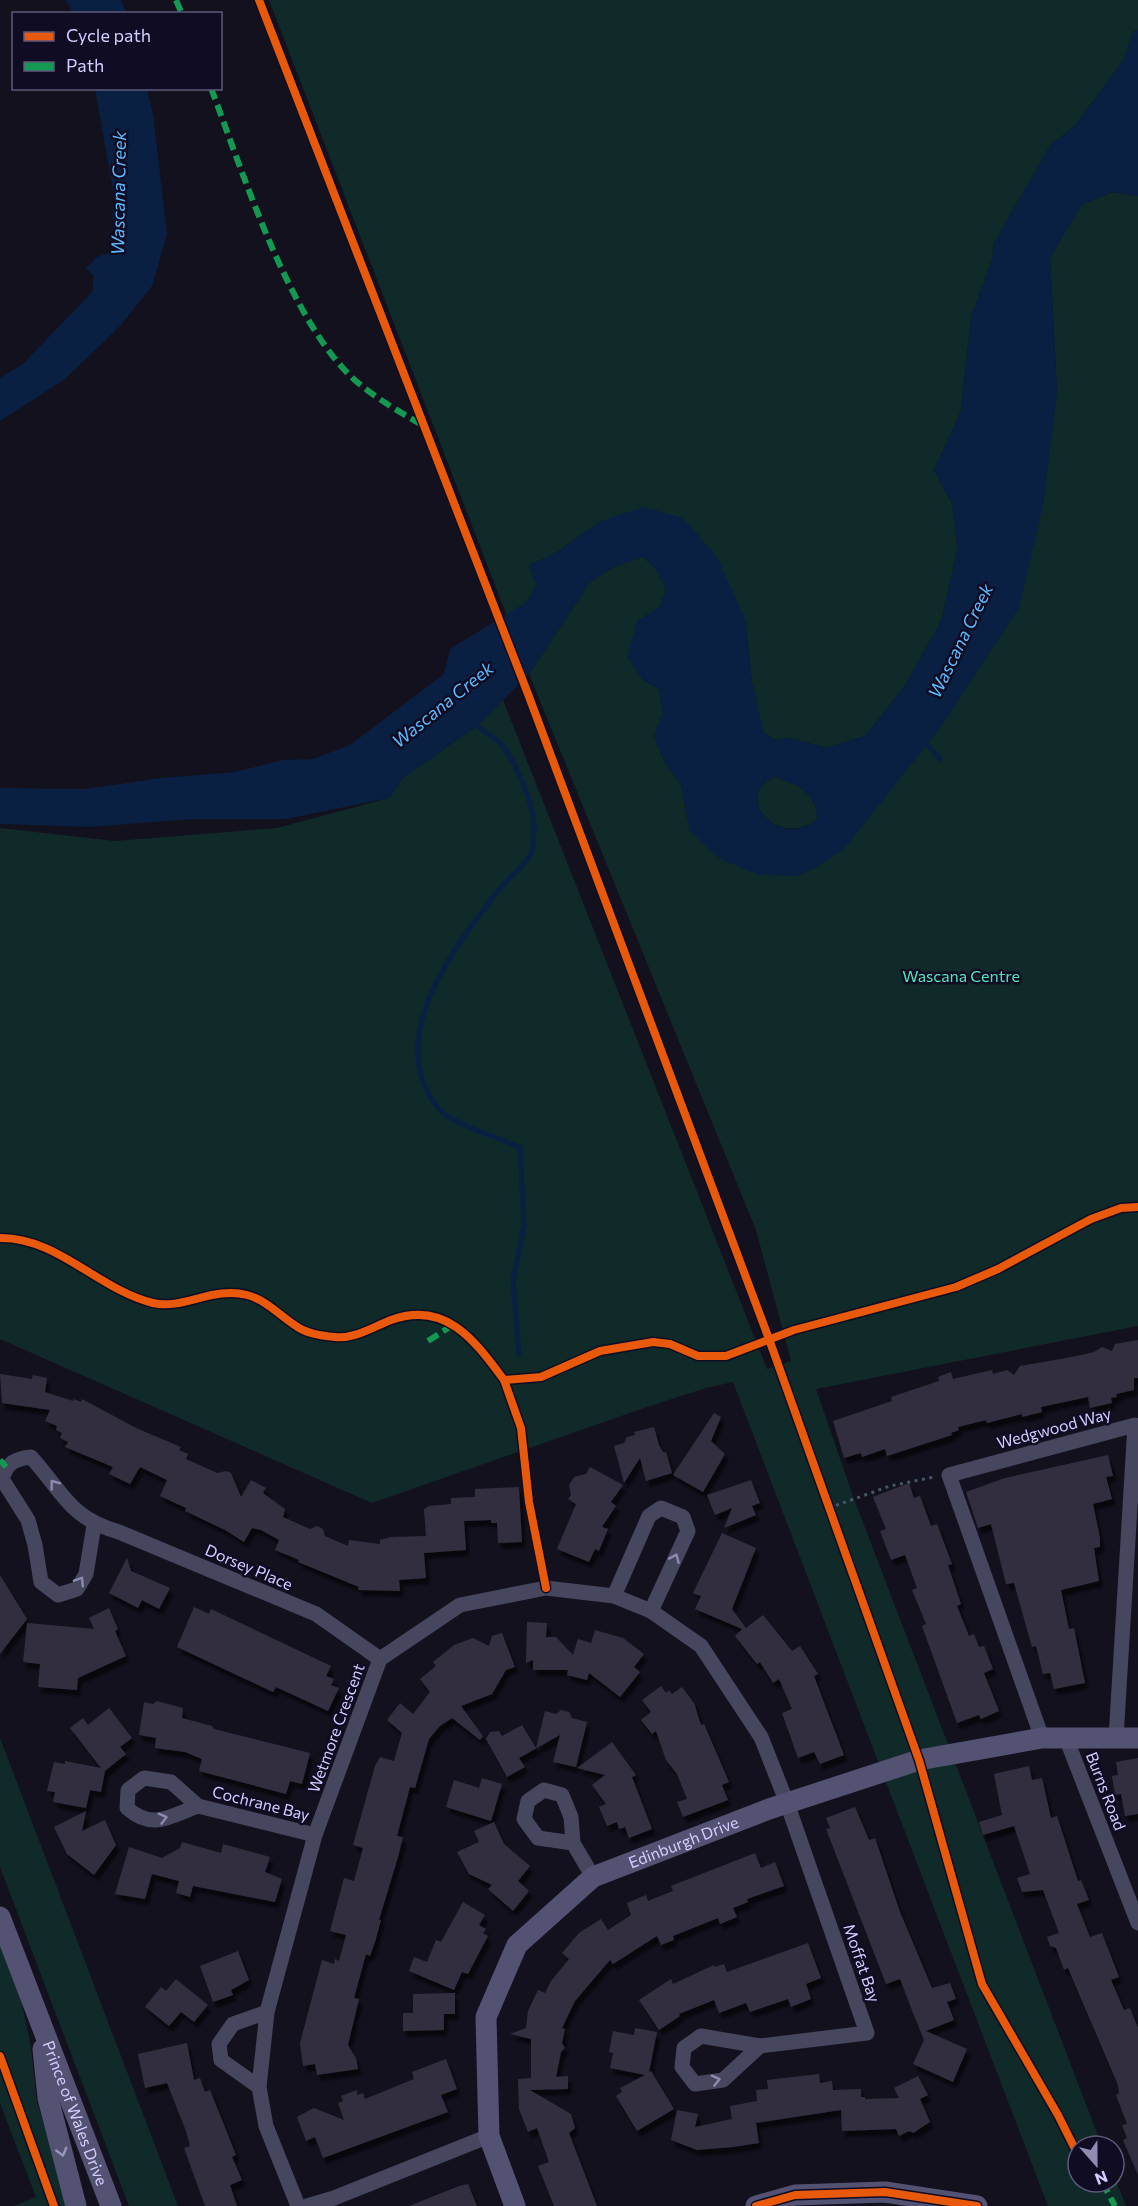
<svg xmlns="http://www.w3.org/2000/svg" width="1138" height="2206" font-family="Commissioner,sans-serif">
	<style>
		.green { fill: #102a29 }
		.water { fill: #092042; fill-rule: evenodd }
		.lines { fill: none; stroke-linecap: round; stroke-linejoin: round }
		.stream { stroke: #092042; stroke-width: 5 }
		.building { fill: #312f40; filter: url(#shadow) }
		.path { stroke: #465867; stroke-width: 3; stroke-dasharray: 3 4.5; stroke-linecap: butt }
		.street { stroke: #46465f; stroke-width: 15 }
		.secondary { stroke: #545272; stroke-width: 21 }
		.quiet { stroke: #139951; stroke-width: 6; stroke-dasharray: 12 6; stroke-linecap: butt }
		.cycleway-casing { stroke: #0f0c23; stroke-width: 11 }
		.cycleway { stroke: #e8590c; stroke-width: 8 }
		.oneway { stroke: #8c8aaf }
		.oneway2 { stroke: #9996c0 }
		.labels { text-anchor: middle; stroke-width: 5; stroke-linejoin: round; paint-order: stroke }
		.park-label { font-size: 16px; fill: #52e7bb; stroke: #0f0c23 }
		.street-label { font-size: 16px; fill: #d2ceff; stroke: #0f0c23 }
		.water-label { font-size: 18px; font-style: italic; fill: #5cbbff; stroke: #0f0c23 }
	</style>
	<defs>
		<filter id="shadow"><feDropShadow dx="3.5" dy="6" stdDeviation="1.5" flood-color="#0009"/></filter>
	</defs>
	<rect width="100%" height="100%" fill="#13111e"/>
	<g class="green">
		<path d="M269,0h869v30l-5,2 -10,29 -49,66 -23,17 -57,99 -2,16 -21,59 -10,93 -27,59 18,34 6,44 -17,73 -37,66 -39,49 -39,12 -37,-10 -13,2 -13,-7 -11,-50 -7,-64 -144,-98 -49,34 -23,10 7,19 -8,17 -21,15z"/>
		<path d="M1113,192l25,4v1130l-322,63 38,110 248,647h-24v36h36v-6l12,30h-78l-315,-824 -27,6 -56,18 -278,97 -372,-164v-511l115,13 162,-13 112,-30 15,-21 73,-51 26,-26 264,669 24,-8 -35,-131 -227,-556 61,-92 25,-16 28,-9 12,11 11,21 -7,19 -22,13 5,58 17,10 4,23 -9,24 10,25 17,24 9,46 154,18 213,-458 -7,-133 31,-53z"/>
		<path d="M775,777c22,8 42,15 42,42 -39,32 -86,-24 -42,-42z"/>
		<path d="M0,1738l178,468h-49l-129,-339z"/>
		<path d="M0,1935l16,41 15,71 6,56 35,103h-58l22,-9 -36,-94z"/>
	</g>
	<g class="water">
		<path d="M66,0h55l5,13h-53z"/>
		<path d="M1138,30v166l-25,-4 -32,13 -31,53 7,133 -14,113 -24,104 -76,116 -99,125 -31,20 -18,7 -36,-1 -39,-16 -30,-28 -9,-46 -17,-24 -10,-25 9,-24 -4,-23 -17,-10 -15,-22 10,-36 22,-13 7,-19 -11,-21 -12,-11 -28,9 -25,16 -61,92 -52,52 -73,51 -15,21 -103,21h-94l-102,8 -90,-3v-36l86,1 75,-11 74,-6 48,-12 30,-1 37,-14 94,-71 6,-25 78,-48 8,-17 -7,-19 23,-10 49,-34 42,-14 40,11 34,39 28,62 7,64 12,50 12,7 13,-2 37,10 39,-12 39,-49 37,-66 17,-73 -6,-44 -18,-34 27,-59 10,-93 21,-59 2,-16 57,-99 23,-17 49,-66 10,-29zM775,777c22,8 42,15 42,42 -39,33 -86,-25 -42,-42z"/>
		<path d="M95,89h52l6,26 14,119 -15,52 -32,40 -55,53 -65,42v-43l23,-14 70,-73v-16l-7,-7 11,-11 19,-7 -4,-37 3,-12z"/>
	</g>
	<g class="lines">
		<g class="stream">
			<path d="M473,721c7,10 20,14 28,23 14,16 32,59 33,80 0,8 0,20 -2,27 -4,12 -22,25 -30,35 -44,56 -121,151 -64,222 11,15 63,31 82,39l4,79 -11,55 6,74"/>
			<path d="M923,740l17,19"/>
		</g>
	</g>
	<g class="building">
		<path d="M1138,1340v38h-4v12l-18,4 1,3 -6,1 1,5 -22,5 -2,-11 -47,10 1,5 -20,5v-3l-35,9 -1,-3 -28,7 1,3 -8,3 1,2 -65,21 -2,-7 -23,8 -1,-4 -17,5 -11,-37 59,-20 -1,-4 48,-16 -1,-4 13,-5 2,7 39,-9 1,4 14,-4 7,5 6,-9 52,-9 22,-5 8,-5 10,4 3,-7z"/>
		<path d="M0,1374l32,5 1,-4 14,3 -2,14 28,9 1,-2 7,3 1,-3 54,29 45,19 -2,3 9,4 -2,5 31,14 9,-2 5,2 10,24 10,-17 15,8 -3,5 22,16 -2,8 27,12 7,-3 6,3 2,7 23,10 1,-6 31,4v-4l11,-3 35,-1 -2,-27 5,-3 22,-2v-6l24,-1v-8l44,-2 3,55 -24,1 -1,-20h-6v-3l-27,1 2,29 -42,3 2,25 -27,2 1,11 -42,-1 1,-3 -61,-25 1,-2 -24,-10 4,-10 -18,-10 -9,-2 -8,14 -19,-12 -40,-19 1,-3 -26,-12 7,-16 -27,-13 -10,17 -21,-10 4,-7 -48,-20 3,-5 -8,-4 2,-5 -6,-3 1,-4 -12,-5 5,-11 -48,-7z"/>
		<path d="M714,1413l7,4 -10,24 14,13 -22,38 -30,-17z"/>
		<path d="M654,1427l5,18 4,7h3l6,21 -26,8 -6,-23 -16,25 -10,-37 10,-3 3,-6 8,-2 -1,-3z"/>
		<path d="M1108,1455l5,21 -7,1 6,22 -19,5 7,34v9l-6,1 5,33 -38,9 8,39 5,-1 11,55 -31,6 -4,-16 -7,1 -7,-28 -4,1 -18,-64 -8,1 -15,-60 -13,4 -12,-36 39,-14z"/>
		<path d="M590,1467l33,18 -12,17 5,4 -14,21 6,2 -9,22 -4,-2 -6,13 -32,-13 19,-45 -8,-5 3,-4 -2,-10 5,-8 12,-3z"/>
		<path d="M751,1480l9,23 -8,3 4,9 -32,13 8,-20 -17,7 -8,-20z"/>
		<path d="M909,1483l5,15 6,-2 11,30 6,-2 15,40 -4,1 13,39 -4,2 12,30 5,-2 5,13 5,-1 9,23 -9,4 15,38 -18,8 -2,-4 -22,8 -35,-97 4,-2 -14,-34 5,-2 -12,-33 -14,5 -11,-29 6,-2 -13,-32z"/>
		<path d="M722,1533l34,15 -24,61 14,19 17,-13 29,36 8,-5 18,28 -4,2 30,79 -24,9 -6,-12 -16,6 -16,-45 10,-4 -13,-30 -6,4 -13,-21 -3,2 -22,-28 7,-7 -47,-20 6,-13 -8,-3z"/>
		<path d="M127,1558l4,13 39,17 -11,21 -17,-9 -4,8 -29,-15z"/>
		<path d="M0,1575l27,44 -27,35z"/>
		<path d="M194,1607l15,7 2,-5 120,57 -5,10 8,3 -3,6 8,3 -11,23 -52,-24 -3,5 -96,-45z"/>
		<path d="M109,1608l9,21 -3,2 11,25 -48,22 -1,12 -39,-3 2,-23 -17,-2 4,-39 67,6 -5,-11z"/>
		<path d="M527,1622l20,1 -1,14h10l17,18 5,-16 13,4 4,-13 28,8 21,16 -10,13 6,5 -20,25 -31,-24 -2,7 -20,-5 1,-5h-35v-10l-7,3z"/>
		<path d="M502,1633l13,34 -9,3 -14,24 -31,12 22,30 -3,4 -28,-22 -12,8 -11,13 -14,49 -5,-1 -13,49 6,1 -5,20 -19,63h2l-6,22 -5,14 -4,-2 -12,44 5,1 -11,46 8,13 2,11 -41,6 -2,-11 -12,2 -3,-23 22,-83 12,4 1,-5 4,2 7,-26 -16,-4 14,-53 10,3 9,-33 -10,-3 22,-79 5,-9 14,4 8,-28 -15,-13 13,-17 13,11 17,-22 -10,-13 16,-13 -3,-4 21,-17 19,-7 16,8 3,-10z"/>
		<path d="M661,1686l5,7 3,-3 3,4 10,-7 12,16 7,22 3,-1 25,58 -7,3 6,15 -45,17 -6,-15 10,-3 -10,-25 -11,-14 -10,-29 -4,3 -11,-14 10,-8 -9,-12z"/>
		<path d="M157,1701l26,7 -1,10 30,8 2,3 96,24 -8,31 -12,-3 -4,13 -87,-23 3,-12 -17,-7 -30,-4 1,-10 -17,-3 5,-33 9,2z"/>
		<path d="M109,1708l23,30 -12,9 6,7 -21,17 -4,21 -11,-2 -4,18 -33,-6 2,-10 -8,-1 7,-29 11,2v-3l36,7 -31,-40 13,-10 5,7z"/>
		<path d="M561,1710l8,2 3,6 15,4 -11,45 -23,-5 7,-27 -41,23 6,9 -18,10 -21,-38 4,-7 9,-1 3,5 20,-11 14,23 9,-37 11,3z"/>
		<path d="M612,1742l24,33 -4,2 20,52 -23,9 -4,-11 -6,2 -2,-7 -10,4 -8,-19 7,-3 -14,-19 13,-10 -28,-7z"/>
		<path d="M1138,1758v56l-13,2 -4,-22 -6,1 -3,-19 6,-1 -2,-13z"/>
		<path d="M1029,1766l3,14 10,-2 9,40 6,-2 21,65 3,-1 8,20 -12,4 13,33 12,-4 17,44 -8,3 13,30 6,-2 8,20v147l-15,-35 4,-2 -5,-13 5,-1 -11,-29 3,-2 -1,-8 -50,-117 -4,2 -8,-22 -6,-2 -3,-9 12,-4 -16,-43 -21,2 -5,-14 13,-4 -16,-48 -31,9 -4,-13 23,-7 -8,-41z"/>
		<path d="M482,1778l20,6 -11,37 -45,-14 8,-27 25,8z"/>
		<path d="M855,1807l14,33 6,-2 25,74 32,76 18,-5 6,16 -9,3 7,18 -28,11 41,18 -14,33 -40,-18 11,-24 -11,-27 -13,-34 -14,5 -60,-155 4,-1 -4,-10z"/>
		<path d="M86,1811l-4,20 23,-11 11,25 -22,30 -27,-21 -13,-27z"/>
		<path d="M494,1822l10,22 26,22 -12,15 11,10 -16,20 -25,-22 4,-4 -23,-11 -12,-22 22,-10 -5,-11z"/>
		<path d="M182,1842l39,11 2,-9 47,13 -5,15 17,7 -7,23 -82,-16 -3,11 -14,-4 3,-12 -27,-7 -7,25 -30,-5 14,-47 33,11 18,-10z"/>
		<path d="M755,1853l6,15 14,-6 9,24 -37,13 1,3 -15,6 4,9 -17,7 -2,-6 -45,18 1,4 -13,5 -4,-9 -44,28 -3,-4 -35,41 -13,27 3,1 -3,14 3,5 -4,4 -5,25 12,-1v13l-38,1 41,24 4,14 -6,5 28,73h-43l-16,-40 11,-4 -12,-34 -9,4 -9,-23 -1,-30 13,-1v-39l-21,-5 16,-6 2,-17 10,-21 7,3 6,-12 18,-22 -7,-6 17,-20 22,-14 7,11 23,-15 -4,-12 19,-8 2,6 25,-10 -2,-5z"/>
		<path d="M463,1902l22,13 -6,10 7,4 -3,4 5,3 -20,38 -6,-2 -8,18 -45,-19 5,-14 13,5 9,-22 5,2z"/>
		<path d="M808,1943l13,35 -15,6 5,15 -20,8 -3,-8 -38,13 -4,-9 -27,10 -5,-13 -35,14 1,2 -21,14 -20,-30 32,-21 2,5 41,-19 1,2 9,-3 3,8z"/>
		<path d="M238,1951l11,29 -18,10 2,5 -20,7 -13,-36z"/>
		<path d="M176,1979l32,26 -14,17 -13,-10 -12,14 -24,-19 16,-20 5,4z"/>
		<path d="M455,1993v21h-11v16l-41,1v-18h10v-19z"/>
		<path d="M635,2028l22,4 -8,40 2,-1 23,38 -37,22 -21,-35 6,-4 -2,-4 25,-13 -35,-7 3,-15 -4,-1 4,-21 21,4z"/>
		<path d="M187,2043l7,37 6,-2 5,14 5,-2 26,65 -4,2 10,23 -12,5 7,21h-32l-21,-58 6,-2 -4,-15 -19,-48 -22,5 -7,-34z"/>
		<path d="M446,2059l11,30 -16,6 7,17 -125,46 -8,-21 -9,4 -9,-24 11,-6 6,-3 30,12 -6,-17 5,-2 -2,-5 16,-6v5l6,-2 2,6 49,-20 -2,-7z"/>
		<path d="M819,2074l1,9 12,-2 1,9 28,-1v8h4v2l34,-1 -5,-10 24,-12 10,19 -8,4 10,23 -17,11 -4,-2 -10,5 -3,-7 -54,2 -1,-21 -85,13 3,20 -26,4 -36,3 -26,-10 6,-30 21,4 -3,13 37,-8 -2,-13 27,-5 -1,-11 12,-1 -1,-9z"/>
		<path d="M468,2184l9,22h-68l50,-20z"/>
	</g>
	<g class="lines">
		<path class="path" d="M829,1508l61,-22 44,-9"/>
		<g class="street">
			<path d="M94,1525l-8,49 -9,15 -19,6 -17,-13 -6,-37 -7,-25 -26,-41c5,-16 12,-20 29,-22 32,35 38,61 88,75l197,82 64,45"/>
			<path d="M614,1596l35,-80 12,-8 22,9 5,14 -37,80"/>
			<path d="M1042,1738l-93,-263 186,-50 -19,313"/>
			<path d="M1066,1738l72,185"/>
			<path d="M198,1806c-28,10 -45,25 -71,2l1,-18 16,-12 27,4 27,24 117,29"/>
			<path d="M573,1843l-35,-5 -14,-19 4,-18 16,-11 18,5 9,22 2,26 20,34"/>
			<path d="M259,2087l-38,-27 -2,-16 14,-20 34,-12"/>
			<path d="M298,2206l-32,-80 -7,-39 8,-75 48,-177 65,-176 80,-54 86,-17 68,8 37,15 50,35 60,91 26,66 80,230 -107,13 -59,-10 -17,12 -2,19 13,17 28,-4 37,-34"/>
			<path d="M307,2206l27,-8 155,-62"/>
		</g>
		<g class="secondary">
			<path id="s1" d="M0,1917l111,289"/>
			<path d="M43,2049l5,49 28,108"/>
			<path id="s2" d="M515,2206l-26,-70 -3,-119 31,-72 76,-68 176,-68 150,-49 123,-22h96"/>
			<path d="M756,2206l39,-11 90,-3 92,14"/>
		</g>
		<g class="quiet">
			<path d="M176,0l6,14"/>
			<path d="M211,88c32,84 79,236 146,294 20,17 43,30 65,43"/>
			<path d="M428,1341l23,-15"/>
			<path d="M0,1460l6,7"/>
			<path d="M1102,2182l13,24"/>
		</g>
		<defs>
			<g id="cycleway">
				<path d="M259,0l269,694 241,645 150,421 63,224 76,131 20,40"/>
				<path d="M0,1238c57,-1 99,52 153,65 30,7 60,-17 94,-8 19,5 32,20 49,31 11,8 26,10 39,11 20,2 38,-10 56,-17 55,-20 84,21 113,60l37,-3 59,-26 53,-9 17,2 28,12h28l68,-26 162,-43 42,-18 93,-50 30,-11 17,-1"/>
				<path d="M504,1380l17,48 8,74 17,86"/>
				<path d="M0,2056l54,150"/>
				<path d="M756,2206l39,-11 90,-3 92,14"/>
			</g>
		</defs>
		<use href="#cycleway" class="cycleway-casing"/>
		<use href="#cycleway" class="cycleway"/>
	</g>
	<defs><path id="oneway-chevron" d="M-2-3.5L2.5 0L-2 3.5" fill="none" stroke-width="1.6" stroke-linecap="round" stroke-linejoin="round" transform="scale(1.5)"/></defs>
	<g class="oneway">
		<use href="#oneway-chevron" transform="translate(54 1484) rotate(-127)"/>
		<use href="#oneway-chevron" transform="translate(675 1558) rotate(-66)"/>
		<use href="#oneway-chevron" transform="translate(80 1581) rotate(-57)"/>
		<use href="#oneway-chevron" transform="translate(163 1818) rotate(-15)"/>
		<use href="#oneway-chevron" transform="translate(716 2080) rotate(-14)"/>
	</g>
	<use class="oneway2" href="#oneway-chevron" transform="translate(62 2152) rotate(75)"/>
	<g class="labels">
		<g class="park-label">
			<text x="961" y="982">Wascana Centre</text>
		</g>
		<g class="street-label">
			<text transform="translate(1054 1428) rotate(-15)" y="6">Wedgwood Way</text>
			<text transform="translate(249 1567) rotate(23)" y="6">Dorsey Place</text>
			<text transform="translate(336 1728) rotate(-70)" y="6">Wetmore Crescent</text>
			<text transform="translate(1106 1791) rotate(69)" y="6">Burns Road</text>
			<text transform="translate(261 1803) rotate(14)" y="6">Cochrane Bay</text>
			<text dy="6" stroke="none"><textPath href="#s2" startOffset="471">Edinburgh Drive</textPath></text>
			<text transform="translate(862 1963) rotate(71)" y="6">Moffat Bay</text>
			<text dy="6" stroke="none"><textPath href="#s1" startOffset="210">Prince of Wales Drive</textPath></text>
		</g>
		<g class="water-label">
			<text transform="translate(119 193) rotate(-89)" y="6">Wascana Creek</text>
			<text transform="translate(961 641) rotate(-64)" y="6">Wascana Creek</text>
			<text transform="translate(443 705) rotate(-39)" y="6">Wascana Creek</text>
		</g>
	</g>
	<rect x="12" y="12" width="210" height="78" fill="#0f0c23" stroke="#5d5a7b" stroke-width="1.5"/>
	<rect x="24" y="32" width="30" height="9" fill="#e8590c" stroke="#5d5a7b" stroke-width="1.5"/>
	<text x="66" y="42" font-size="18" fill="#d2ceff">Cycle path</text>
	<rect x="24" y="62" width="30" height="9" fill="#139951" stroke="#5d5a7b" stroke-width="1.5"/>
	<text x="66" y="72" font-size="18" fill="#d2ceff">Path</text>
	<g transform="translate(1096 2164) rotate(159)"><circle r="28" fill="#0f0c23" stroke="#5d5a7b" stroke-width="1.5"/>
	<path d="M0-4.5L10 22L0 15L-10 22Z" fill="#8f8cb0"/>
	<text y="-9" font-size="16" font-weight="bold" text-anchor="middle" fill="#d2ceff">N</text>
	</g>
</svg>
